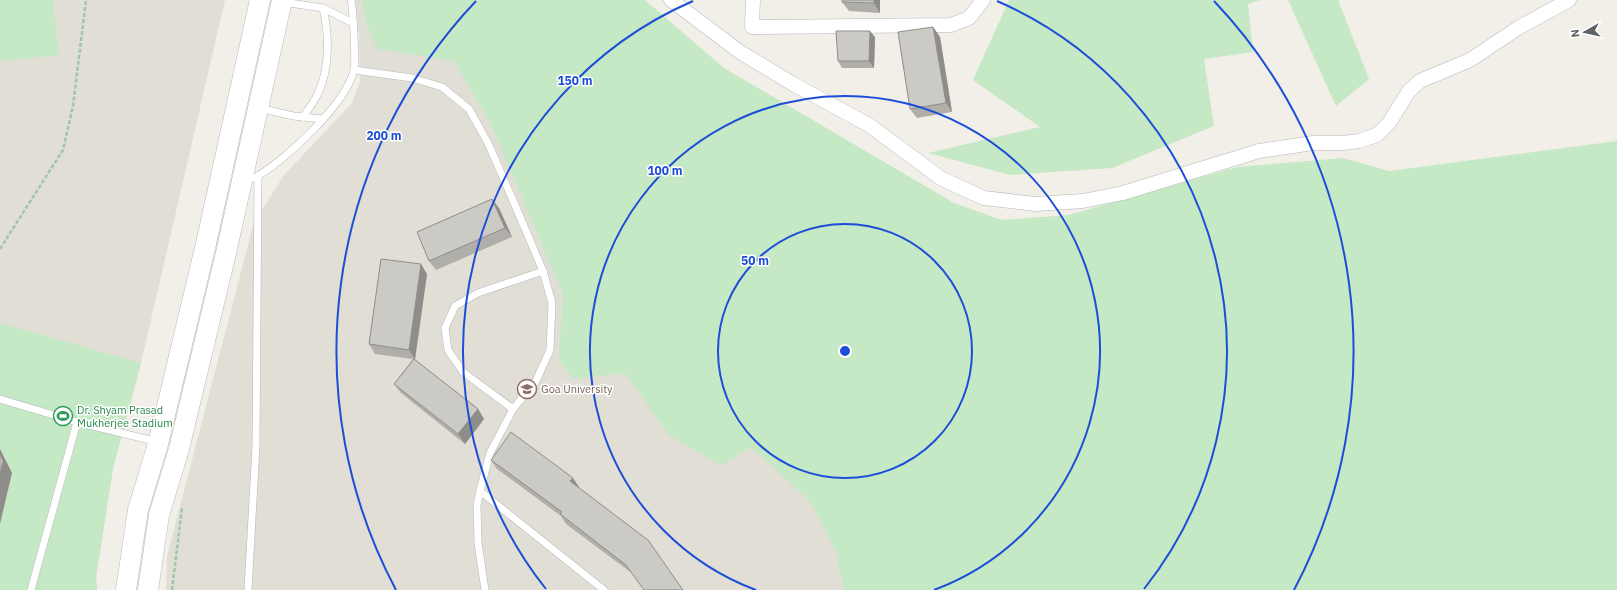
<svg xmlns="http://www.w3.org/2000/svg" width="1617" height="590" font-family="'IBM Plex Sans',sans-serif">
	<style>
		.education { fill: #e1ded6 }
		.green { fill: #c5e8c5 }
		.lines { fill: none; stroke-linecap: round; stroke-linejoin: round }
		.lane-casing { stroke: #b5b8bc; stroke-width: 8 }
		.street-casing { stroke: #b5b8bc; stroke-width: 15 }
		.secondary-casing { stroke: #b6babf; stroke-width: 21 }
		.path { stroke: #9cc7a9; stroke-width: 2.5; stroke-dasharray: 4 2; stroke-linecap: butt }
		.lane { stroke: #fff; stroke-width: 7 }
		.street { stroke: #fff; stroke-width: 14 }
		.secondary { stroke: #fff; stroke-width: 20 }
		.wall { fill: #afaea9 }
		.shaded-wall { fill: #8f8d8a }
		.building { fill: #cccac5; stroke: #8f8d8a }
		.ring { fill: none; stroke: #1d4ed8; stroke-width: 2 }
		.labels { text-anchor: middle; stroke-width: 3; stroke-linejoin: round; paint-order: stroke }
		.education-label { font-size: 11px; fill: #785e54; stroke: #fff; text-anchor: start }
		.leisure-label { font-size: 11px; fill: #27864d; stroke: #fff; text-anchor: start }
		.centre { fill: #1d4ed8; stroke: #fff; stroke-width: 2 }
		.ring-label { font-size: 12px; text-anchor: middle; font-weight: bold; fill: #1d4ed8; stroke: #fff; stroke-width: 3; stroke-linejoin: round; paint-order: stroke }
	</style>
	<rect width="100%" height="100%" fill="#f1efe8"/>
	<g class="education">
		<path d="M0,0h225l-84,363 -28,105 -17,109 1,13h-97z"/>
		<path d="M355,0h273l302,590h-764l1,-34 87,-334 30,-47 68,-72 8,-21 -1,-47z"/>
	</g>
	<g class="green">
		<path d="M0,0h53l6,55 -59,6z"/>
		<path d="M362,0h283l79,68 230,135 48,17 67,-5 168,-48 106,-9 46,13 228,-30v449h-773l-8,-39 -26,-50 -59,-54 -30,19 -52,-31 -44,-62 -51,6 -15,-18 4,-67 -74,-174 -35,-59 -77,-12 -11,-27z"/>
		<path d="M1009,0h251l-12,4 5,48 -49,7 10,67 -102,42 -102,7 -82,-22 112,-26 -67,-47z"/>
		<path d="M1288,0h50l31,79 -33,27z"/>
		<path d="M0,323l141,40 -28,105 -17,109 1,13h-97z"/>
	</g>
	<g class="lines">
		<defs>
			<g id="lane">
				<path d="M283,2l40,6 30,15"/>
				<path d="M354,70l58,8 30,9 27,22 19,34 27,62 28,66 9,32 -2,47 -14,31 -23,28 -23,44 -10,38 -3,14 1,38 7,47"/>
				<path d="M259,108l34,8 30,3"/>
				<path d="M303,117c5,-8 13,-17 16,-26 11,-25 10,-57 4,-83"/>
				<path d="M254,178c30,-16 92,-74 100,-108 2,-9 -1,-61 -3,-70"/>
				<path d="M0,399l77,23 81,20"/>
				<path d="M513,409l-50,-37 -15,-22 -3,-22 10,-22 23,-13 65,-22"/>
				<path d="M480,491l124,99"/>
				<path d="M31,590l46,-168"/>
				<path d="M248,590l8,-144 2,-270"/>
			</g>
			<g id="street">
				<path d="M671,0l69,52 53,32 76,41 73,54 42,19 52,6 47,-3 40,-8 136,-42 54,-8h30l16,-2 18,-6 12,-12 20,-32 11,-10 50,-21 48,-32 51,-28"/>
				<path d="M753,0l-1,27 199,-2 18,-7 14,-18"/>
			</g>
			<g id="secondary">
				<path d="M126,590l12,-80 20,-66 47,-196 55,-248"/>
				<path d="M148,590l11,-75 20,-66 47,-196 56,-253"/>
			</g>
		</defs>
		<use href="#lane" class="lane-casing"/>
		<use href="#street" class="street-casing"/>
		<use href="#secondary" class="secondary-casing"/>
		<g class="path">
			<path d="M0,249l63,-99 10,-44 13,-106"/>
			<path d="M172,590l10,-82"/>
		</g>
		<use href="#lane" class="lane"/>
		<use href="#street" class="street"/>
		<use href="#secondary" class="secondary"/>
	</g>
	<g class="wall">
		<path d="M880,0v13l-31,-2 -7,-9z"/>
		<path d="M933,27l7,10 12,75 -35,6 -7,-9z"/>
		<path d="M875,37l-1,31h-32l-4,-7z"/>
		<path d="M499,208l13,29 -76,33 -7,-9z"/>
		<path d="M427,274l-12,85h-1l64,50 6,10 -19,25 -64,-51 -7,-9 19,-25 -38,-5 -6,-10z"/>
		<path d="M491,460l88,27v1l54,86 -67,-50 -5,-8 -64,-47z"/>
	</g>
	<g class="shaded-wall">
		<path d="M874,0h6v13l-6,-10z"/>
		<path d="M933,27l7,10 12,75 -6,-9z"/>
		<path d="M870,31l5,6 -1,31 -5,-7z"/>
		<path d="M492,199l7,9 13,29 -7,-9z"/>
		<path d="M421,264l6,10 -12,85 -6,-9z"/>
		<path d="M478,409l6,10 -19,25 -7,-10z"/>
		<path d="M0,449l12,24 -12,51z"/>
		<path d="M573,478l6,9 -2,4 -7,-10z"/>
	</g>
	<g class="building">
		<path d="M842,0h32v3l-32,-1z"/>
		<path d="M933,27l13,76 -36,6 -12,-77z"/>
		<path d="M836,31h34l-1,30h-31z"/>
		<path d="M492,199l13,29 -76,33 -12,-29z"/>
		<path d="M381,259l40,5 -12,86 -40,-6z"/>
		<path d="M414,359l64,50 -20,25 -64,-50z"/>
		<path d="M511,432l62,46 -3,3 78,59 35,50h-39l-18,-25 -66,-51 2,-2 -71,-52z"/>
		<path d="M0,454l3,7 -3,14z"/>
	</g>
	<g class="ring">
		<circle cx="845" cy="351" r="127"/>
		<path d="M756 590A255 255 0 1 1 934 590"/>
		<path d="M546 589A382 382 0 0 1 693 1M997 1A382 382 0 0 1 1144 589"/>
		<path d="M396 590A509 509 0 0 1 476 1M1214 1A509 509 0 0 1 1294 590"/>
	</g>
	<defs>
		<symbol id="university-ring" viewBox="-11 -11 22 22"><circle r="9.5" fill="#fff" stroke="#8d6e63" stroke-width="1.5"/><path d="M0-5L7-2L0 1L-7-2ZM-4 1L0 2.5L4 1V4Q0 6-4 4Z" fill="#8d6e63"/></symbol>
		<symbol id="stadium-ring" viewBox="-11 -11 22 22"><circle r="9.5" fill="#fff" stroke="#2e9e5b" stroke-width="1.5"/><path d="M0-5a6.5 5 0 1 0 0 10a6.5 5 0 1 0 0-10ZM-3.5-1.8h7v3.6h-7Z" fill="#2e9e5b"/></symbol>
	</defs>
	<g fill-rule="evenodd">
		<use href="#university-ring" x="516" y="378" width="22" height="22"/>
		<use href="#stadium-ring" x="52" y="405" width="22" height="22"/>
	</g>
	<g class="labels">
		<g class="education-label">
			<text x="541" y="393">Goa University</text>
		</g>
		<g class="leisure-label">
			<text x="77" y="414">Dr. Shyam Prasad<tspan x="77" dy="13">Mukherjee Stadium</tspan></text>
		</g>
	</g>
	<circle cx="845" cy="351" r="6" class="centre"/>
	<g class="ring-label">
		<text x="575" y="85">150 m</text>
		<text x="384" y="140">200 m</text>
		<text x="665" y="175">100 m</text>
		<text x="755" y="265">50 m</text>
	</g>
	<g transform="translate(1585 32) rotate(262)" stroke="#ffffff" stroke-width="3" paint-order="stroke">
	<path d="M0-3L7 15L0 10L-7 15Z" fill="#5f6368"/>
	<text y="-6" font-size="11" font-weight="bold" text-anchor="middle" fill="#5f6368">N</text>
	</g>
</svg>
